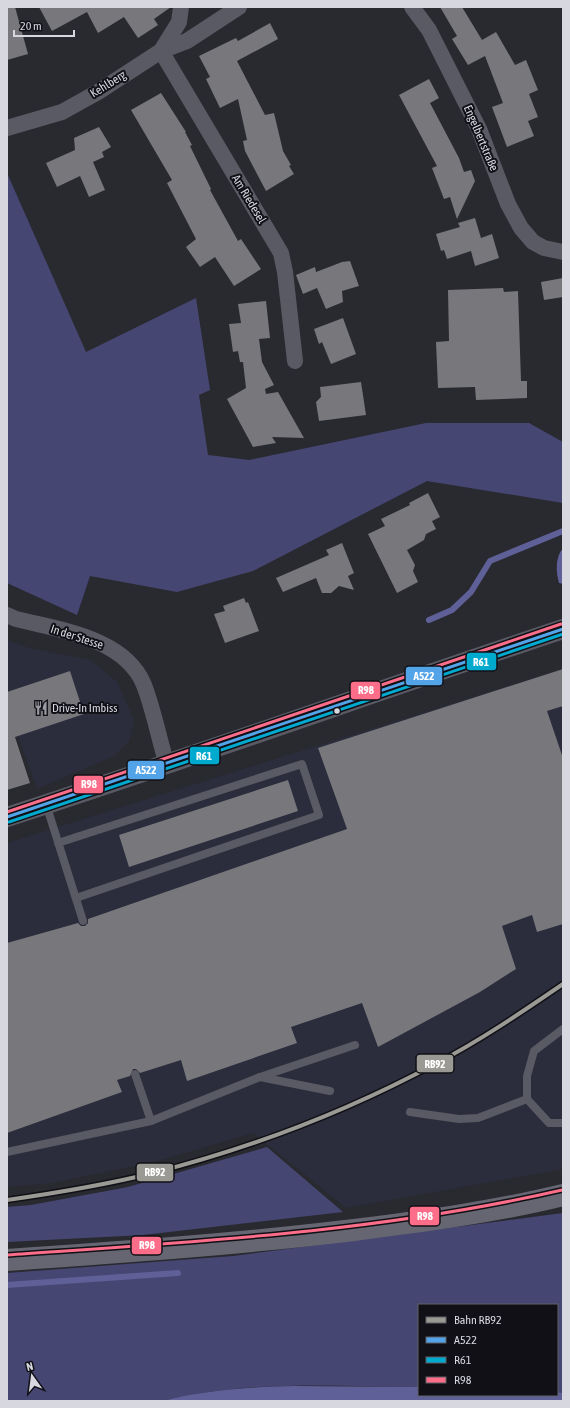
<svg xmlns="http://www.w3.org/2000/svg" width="570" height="1408" font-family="'Asap Condensed',sans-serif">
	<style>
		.built { fill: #2b2c3c }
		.green { fill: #464673 }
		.water { fill: #5f6098 }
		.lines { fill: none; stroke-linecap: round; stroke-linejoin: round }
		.stream { stroke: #5f6098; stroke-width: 6 }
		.building { fill: #77777c }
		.service { stroke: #5a5a64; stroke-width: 8 }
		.minor { stroke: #5a5a64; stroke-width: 16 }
		.tertiary { stroke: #5a5a64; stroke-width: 20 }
		.secondary { stroke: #656671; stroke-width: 22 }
		.bus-1-casing { stroke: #101016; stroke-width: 6 }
		.bus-2-casing { stroke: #101016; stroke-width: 6 }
		.bus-3-casing { stroke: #101016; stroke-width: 6 }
		.bus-1 { stroke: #53a3e8; stroke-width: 3 }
		.bus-2 { stroke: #00a9ce; stroke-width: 3 }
		.bus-3 { stroke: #fb6d88; stroke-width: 3 }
		.rail-1-casing { stroke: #101016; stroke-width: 7 }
		.rail-1 { stroke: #9b9993; stroke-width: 4 }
		.bus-dot { fill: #d7d7e0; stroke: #101016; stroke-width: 1.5 }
		.labels { text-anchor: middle; stroke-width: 4; stroke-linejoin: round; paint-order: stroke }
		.street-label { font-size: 12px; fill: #d7d7e0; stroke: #101016 }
		.poi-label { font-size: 12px; fill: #d7d7e0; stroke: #101016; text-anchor: start }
		.line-badge { stroke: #101016; stroke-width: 1.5 }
		.badge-label { font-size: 11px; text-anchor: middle; font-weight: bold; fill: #fff }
	</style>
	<rect width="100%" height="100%" fill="#292a30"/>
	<g class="built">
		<path d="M7,640l22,8 62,12 26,22 17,38 -5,21 -15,15 -77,33 -30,-84z"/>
		<path d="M563,669v500l-217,39 -93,-75 -95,28 -106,22 -45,4v-344z"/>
	</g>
	<g class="green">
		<path d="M7,173l79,179 110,-54 14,92 -11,5 9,60 41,5 177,-37h103l34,19v61l-136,-22 -174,90 -76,21 -87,-16 -13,39 -70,-32z"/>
		<path d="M267,1147l76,65 -200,23 -136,7v-35l24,-2 97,-18z"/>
		<path d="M563,1213v180l-6,-1v-87h-138v82c-85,-1 -173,-7 -257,14h-155v-128l226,-17z"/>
	</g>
	<g class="water">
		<path d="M563,548v36l-4,-1c-3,-11 -4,-26 4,-35z"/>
		<path d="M294,1386l125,1v8h138v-3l6,1v8h-401c43,-11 88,-14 132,-15z"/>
	</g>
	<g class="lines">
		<g class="stream">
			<path d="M429,620l23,-10 19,-18 19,-31 73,-30"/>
			<path d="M7,1285l171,-12"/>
		</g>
	</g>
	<g class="building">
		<path d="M7,7h8l13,47 -21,6z"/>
		<path d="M39,7h132l-17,12 4,6 -20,13 -14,-21 -26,16 -11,-21 -35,19z"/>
		<path d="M440,7h22l20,33 14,-8 19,33 11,-5 12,30 -9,4 9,23 -10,4 6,15 -27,11 -15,-40 11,-4 -18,-47 -17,9 -16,-26 5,-3z"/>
		<path d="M270,23l8,16 -41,22 28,54 9,-2 9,38 8,14 -2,1 5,8 -28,17 -21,-40 -2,-10 4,-1 -9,-41 -18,9 -14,-29 4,-2 -11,-21 37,-18 2,3z"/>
		<path d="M429,79l10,19 -9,5 29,55 5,14 7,-2 4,11 -18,38 -7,-22 -6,2 -12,-31 5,-2 -38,-71z"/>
		<path d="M161,93l25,39h-1l7,13 -2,1 21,43 -1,1 28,51 3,-2 20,30 -27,17 -19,-29 -15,10 -14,-20 10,-8 -29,-56 5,-3 -41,-70z"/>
		<path d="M99,127l12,20 -9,5 2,5 -11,5 12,28 -16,7 -9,-21 -23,11 -11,-24 29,-13 -1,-12z"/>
		<path d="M475,218l6,20 11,-4 7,24 -24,8 -4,-15 -24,8 -3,-9 -3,1 -5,-17 24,-7 -2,-4z"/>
		<path d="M350,261l9,25 -17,5 1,11 -17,7 -9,-21 -14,6 -7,-19 19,-8 1,5 26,-10z"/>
		<path d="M563,278v19l-19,3 -3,-18z"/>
		<path d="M503,288l1,4 14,-1 3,90h6v17l-51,2 -1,-13 -37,1 -2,-46 13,-1 -1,-51z"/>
		<path d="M266,301l4,37 -11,1 3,23 12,23 -9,4 1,5 12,-2 26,46 -32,-1 4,6 -23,4 -26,-48 19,-11 -3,-26h-3l-2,-11 -5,1 -4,-28 12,-1 -3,-19z"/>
		<path d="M343,318l13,36 -25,10 -9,-22 -3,2 -5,-15z"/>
		<path d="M361,382l5,33 -47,6 -3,-19 5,-5 -1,-10z"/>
		<path d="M428,493l12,24 -8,4 4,8 -10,5 -2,6 -17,10 8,15 -2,6 5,11 -21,11 -29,-59 17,-8 -4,-7 29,-14 -1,-2z"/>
		<path d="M342,543l12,30 -6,3 6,14 -15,-4 -8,7h-9l-6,-15 -33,14 -7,-14 53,-23 -3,-5z"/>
		<path d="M244,598l2,5 2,-1 11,29 -34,12 -11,-29 11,-3 -2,-5z"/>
		<path d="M563,669v37l-16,5 16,47v166l-26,8 -5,-17 -30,11 14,43 -36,23 -102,55 -16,-44 -71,24 6,16 -110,38 -6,-21 -41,13 -4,-4h-3l-3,7 -13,4 5,12 -115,41v-190l71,-20 3,3h4l3,-3v-4l259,-90 -29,-81z"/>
		<path d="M70,671l14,43 -69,23 15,46 -23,7v-98z"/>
		<path d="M288,780l10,31 -169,56 -10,-32z"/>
	</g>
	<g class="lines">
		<g class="service">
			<path d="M46,804l37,117"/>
			<path d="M58,843l244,-79 17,51 -243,83"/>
			<path d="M135,1074l16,47"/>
			<path d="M260,1077l70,14"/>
			<path d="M527,1099l22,24h14"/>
			<path d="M410,1112l49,7 19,-1 49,-19v-23l7,-25 29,-22"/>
			<path d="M7,1152l144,-31 109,-44 95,-32"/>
		</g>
		<g class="minor">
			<path d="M239,7l-52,34 -26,10 120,202 4,19 10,89"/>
			<path d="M412,7l17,23 50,99 29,75 13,24 12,14 11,6 19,4"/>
			<path d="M7,128l55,-16 36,-20 63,-41 18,-29 2,-15"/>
			<path d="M7,615l9,4c44,11 109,19 128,66 10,26 15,54 23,80"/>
		</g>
		<path class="tertiary" d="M7,817c186,-60 370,-126 556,-188"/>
		<path class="secondary" d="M7,1260c116,-8 232,-16 347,-30 70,-9 140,-18 209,-35"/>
		<defs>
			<path id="bus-1" d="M7,817l556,-188"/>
			<path id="bus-2" d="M9,822l554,-188"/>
			<g id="bus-3">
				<path d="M7,812l554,-188"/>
				<path d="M7,1255c185,-13 374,-23 555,-65"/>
			</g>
		</defs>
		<use href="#bus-1" class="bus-1-casing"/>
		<use href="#bus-2" class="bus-2-casing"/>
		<use href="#bus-3" class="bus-3-casing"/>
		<use href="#bus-1" class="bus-1"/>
		<use href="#bus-2" class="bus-2"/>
		<use href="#bus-3" class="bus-3"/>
		<defs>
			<path id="rail-1" d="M7,1200c49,-7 98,-15 146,-27 98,-25 195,-62 284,-110 44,-23 85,-51 126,-79"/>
		</defs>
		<use href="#rail-1" class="rail-1-casing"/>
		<use href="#rail-1" class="rail-1"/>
	</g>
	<defs>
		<symbol id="restaurant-bare" viewBox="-9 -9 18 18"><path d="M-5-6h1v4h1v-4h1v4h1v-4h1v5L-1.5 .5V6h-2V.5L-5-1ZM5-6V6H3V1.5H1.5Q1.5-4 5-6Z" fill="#9a9aa2" stroke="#101016" stroke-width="2.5" paint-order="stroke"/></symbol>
	</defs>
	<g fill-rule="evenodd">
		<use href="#restaurant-bare" x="31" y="698" width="20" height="20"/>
	</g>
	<circle class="bus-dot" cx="337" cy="711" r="3.5"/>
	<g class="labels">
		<g class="street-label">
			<text transform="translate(108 84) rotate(-32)" y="4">Kehlberg</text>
			<text transform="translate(481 138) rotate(67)" y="4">Engelbertstraße</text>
			<text transform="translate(249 199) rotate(59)" y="4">Am Riedesel</text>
			<text transform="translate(77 637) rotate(18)" y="4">In der Stesse</text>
		</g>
		<g class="poi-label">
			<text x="52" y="712">Drive-In Imbiss</text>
		</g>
	</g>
	<g class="line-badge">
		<rect x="466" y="652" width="31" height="19" rx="4" fill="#00a9ce"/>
		<rect x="405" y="666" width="38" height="20" rx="4" fill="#53a3e8"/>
		<rect x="350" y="681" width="31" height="19" rx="4" fill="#fb6d88"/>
		<rect x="189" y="746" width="31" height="19" rx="4" fill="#00a9ce"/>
		<rect x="127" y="760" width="38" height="20" rx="4" fill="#53a3e8"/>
		<rect x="73" y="775" width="31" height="19" rx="4" fill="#fb6d88"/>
		<rect x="416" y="1054" width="38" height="19" rx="4" fill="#9b9993"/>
		<rect x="136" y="1163" width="38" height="19" rx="4" fill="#9b9993"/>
		<rect x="409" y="1206" width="31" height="20" rx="4" fill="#fb6d88"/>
		<rect x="131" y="1236" width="31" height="19" rx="4" fill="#fb6d88"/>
	</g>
	<g class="badge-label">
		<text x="481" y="666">R61</text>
		<text x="424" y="680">A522</text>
		<text x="366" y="694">R98</text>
		<text x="204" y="760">R61</text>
		<text x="146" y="774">A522</text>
		<text x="89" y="788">R98</text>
		<text x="435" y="1068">RB92</text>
		<text x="155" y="1176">RB92</text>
		<text x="425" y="1220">R98</text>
		<text x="147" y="1249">R98</text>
	</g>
	<rect width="570" height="1408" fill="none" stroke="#d7d7e0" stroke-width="16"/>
	<rect x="418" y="1304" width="140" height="92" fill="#101016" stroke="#606067"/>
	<rect x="426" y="1317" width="20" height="6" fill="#9b9993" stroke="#606067"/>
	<text x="454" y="1324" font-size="12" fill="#d7d7e0">Bahn RB92</text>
	<rect x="426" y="1337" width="20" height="6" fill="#53a3e8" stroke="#606067"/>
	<text x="454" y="1344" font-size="12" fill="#d7d7e0">A522</text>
	<rect x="426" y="1357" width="20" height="6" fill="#00a9ce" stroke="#606067"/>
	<text x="454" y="1364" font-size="12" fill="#d7d7e0">R61</text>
	<rect x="426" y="1377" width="20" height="6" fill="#fb6d88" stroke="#606067"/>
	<text x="454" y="1384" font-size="12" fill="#d7d7e0">R98</text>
	<g transform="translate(32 1376) rotate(346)" stroke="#101016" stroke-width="3" paint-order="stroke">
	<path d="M0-3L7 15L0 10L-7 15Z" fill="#d7d7e0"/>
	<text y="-6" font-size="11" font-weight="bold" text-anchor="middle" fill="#d7d7e0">N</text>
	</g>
	<path d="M14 30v6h60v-6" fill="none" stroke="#d7d7e0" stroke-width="2"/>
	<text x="20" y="30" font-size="12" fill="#d7d7e0" stroke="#101016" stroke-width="3" paint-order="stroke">20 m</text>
</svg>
